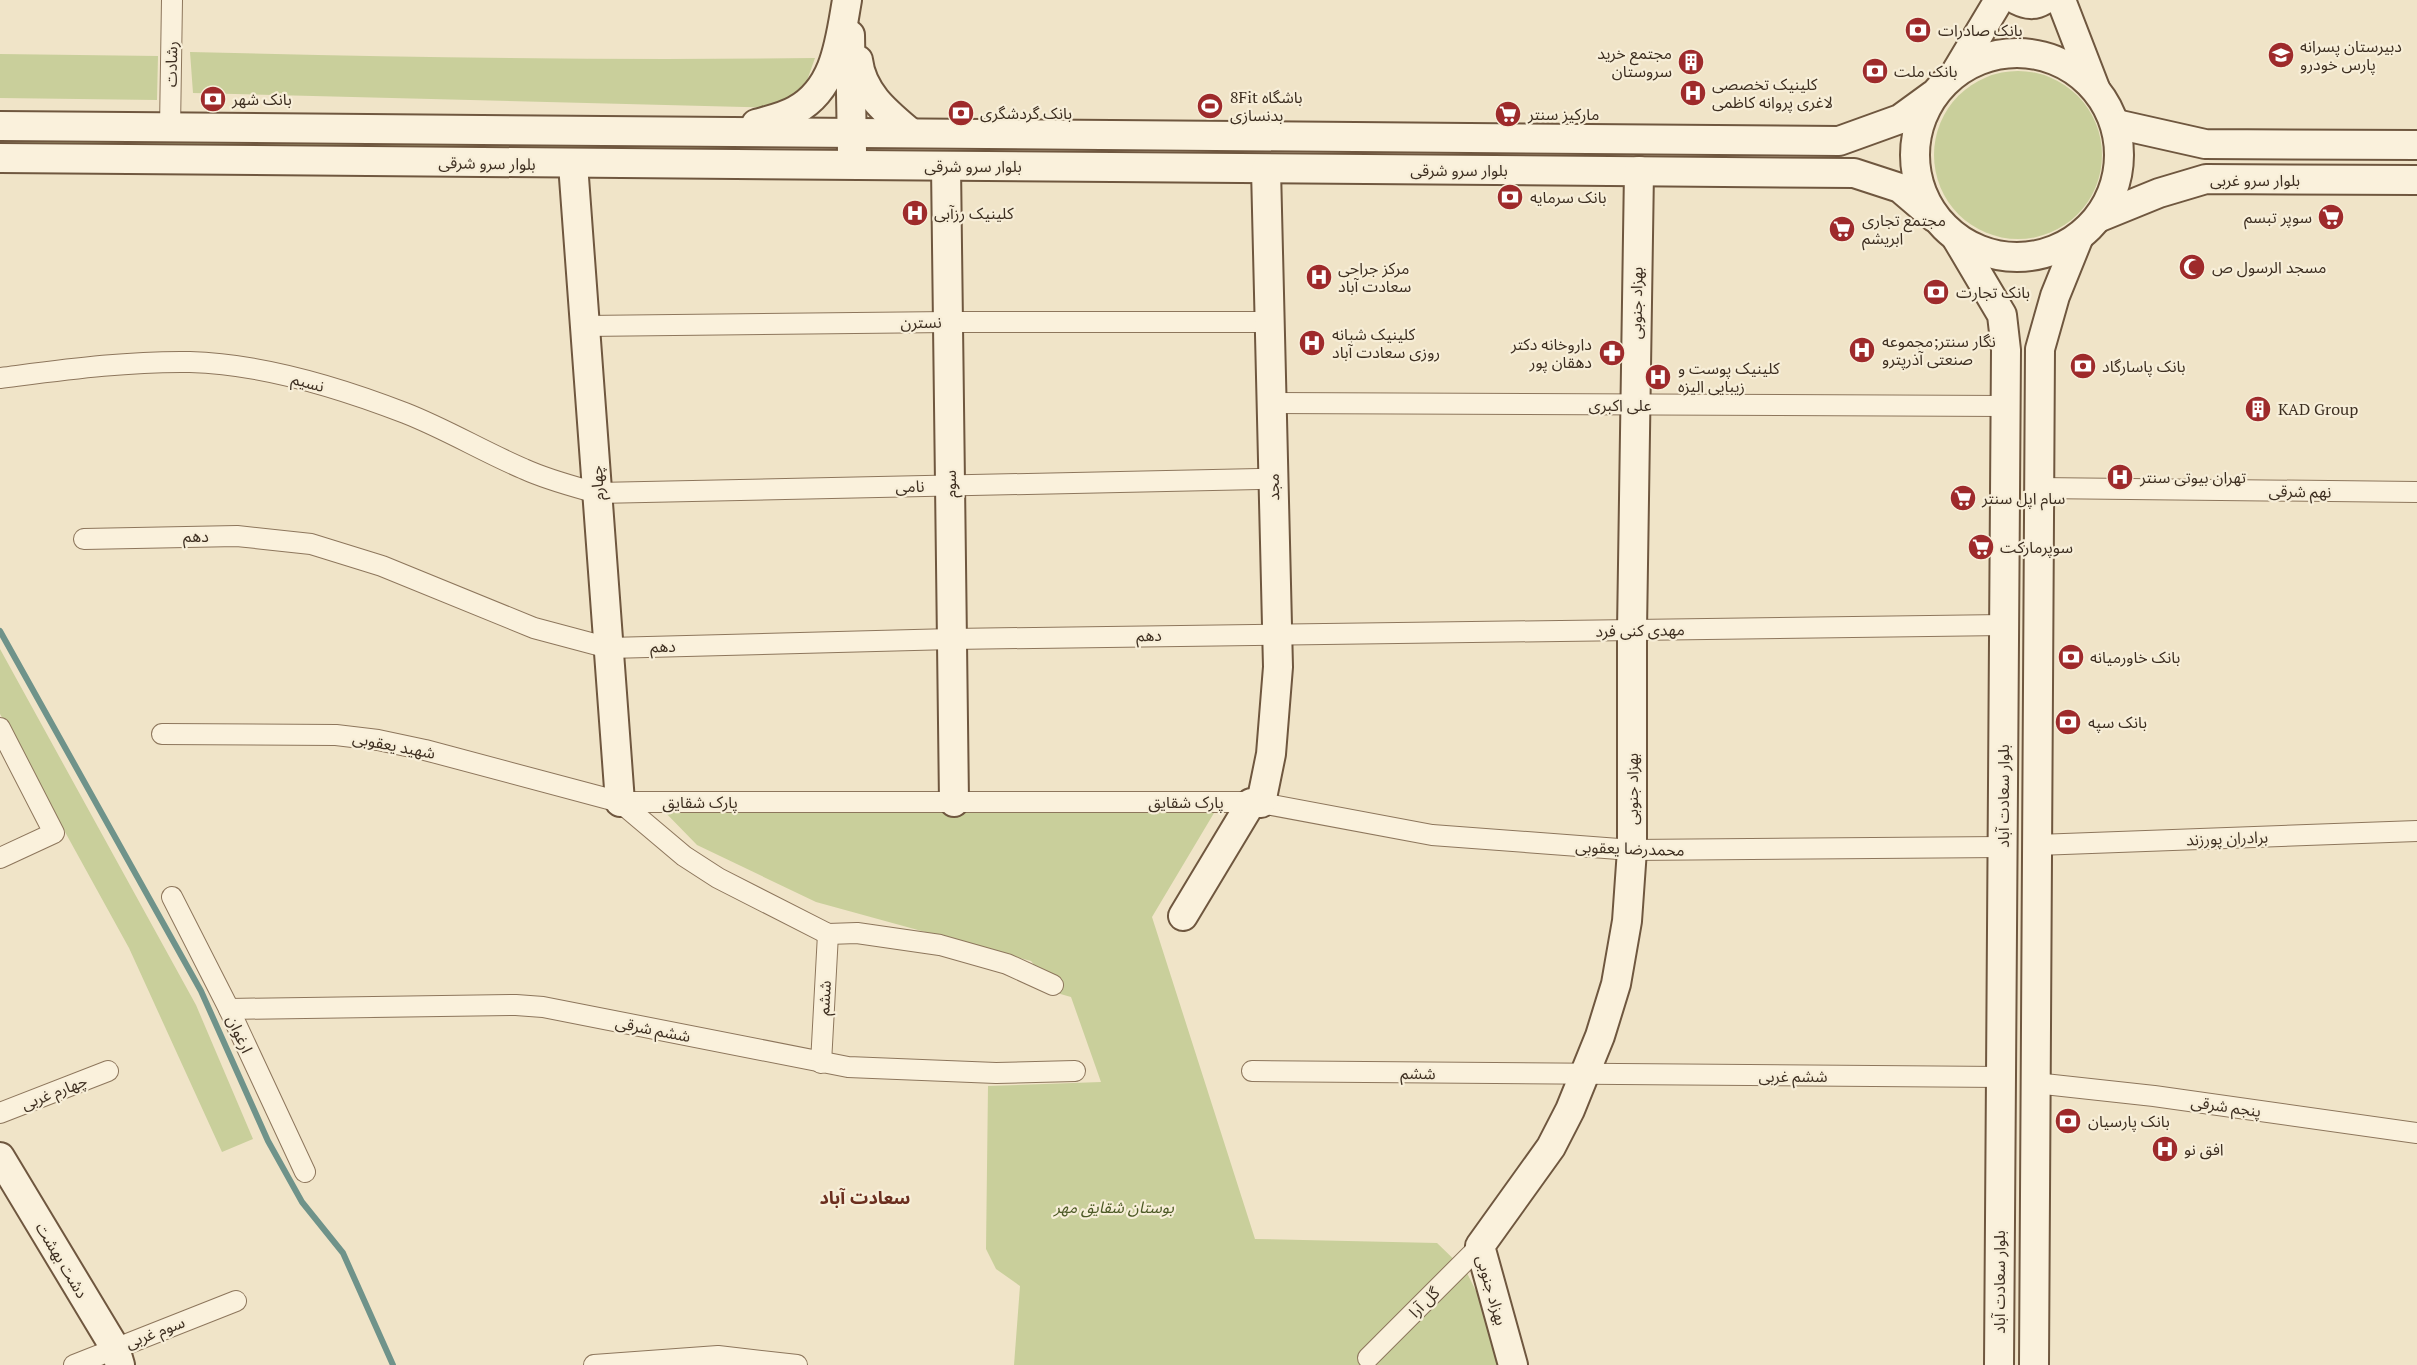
<svg xmlns="http://www.w3.org/2000/svg" width="2417" height="1365" font-family="'PT Serif','Noto Sans Arabic',serif">
	<style>
		.green { fill: #c9cf9b }
		.lines { fill: none; stroke-linecap: round; stroke-linejoin: round }
		.stream { stroke: #6f938a; stroke-width: 6 }
		.street-casing { stroke: #8d765c; stroke-width: 22 }
		.secondary-casing { stroke: #6f573f; stroke-width: 32 }
		.street { stroke: #faf1dc; stroke-width: 20 }
		.secondary { stroke: #faf1dc; stroke-width: 28 }
		.labels { text-anchor: middle; stroke-width: 4.5; stroke-linejoin: round; paint-order: stroke }
		.poi-label { font-size: 16px; fill: #3d2e20; stroke: #f7eed8; text-anchor: start }
		.street-label { font-size: 16px; fill: #3d2e20; stroke: #f7eed8 }
		.park-label { font-size: 16px; font-style: italic; fill: #4d5a26; stroke: #f7eed8 }
		.neighbourhood-label { font-size: 18px; font-weight: bold; fill: #6b2e1e; stroke: #f7eed8 }
	</style>
	<rect width="100%" height="100%" fill="#f0e4c8"/>
	<g class="green">
		<path d="M190,52c209,5 417,9 625,6l-11,31 -23,19 -588,-15z"/>
		<path d="M0,54l158,2 -1,44 -157,-2z"/>
		<circle cx="2018" cy="155" r="84"/>
		<path d="M0,138l807,4 -119,8 -688,-2z"/>
		<path d="M0,649l196,356 57,134 -31,13 -93,-204 -129,-234z"/>
		<path d="M660,807l554,6 -62,104 103,322 182,4 29,28 18,36 17,58h-487l6,-79 -24,-17 -10,-20 2,-163 113,-4 -30,-85 -14,-4 -26,-32 -215,-59 -119,-57z"/>
	</g>
	<g class="lines">
		<path class="stream" d="M0,631l201,360 67,150 34,61 41,51 50,112"/>
		<defs>
			<g id="street">
				<path d="M170,128l2,-128"/>
				<path d="M585,326l363,-4h309"/>
				<path d="M0,378c63,-8 126,-17 190,-16 73,2 148,25 215,51 41,16 79,39 119,56 24,11 48,17 73,24l662,-14"/>
				<path d="M1272,403l733,3"/>
				<path d="M2039,488l378,4"/>
				<path d="M84,539l153,-3 74,8 71,22 152,62 75,20 343,-9 1052,-14"/>
				<path d="M0,728l54,105 -54,25"/>
				<path d="M162,734l174,1 42,5 47,10 195,52h622l19,1 171,32 200,15 370,-3"/>
				<path d="M620,802l64,54 34,22 110,56 29,-1 83,12 67,19 46,21"/>
				<path d="M2037,845l380,-14"/>
				<path d="M172,897l57,112 76,163"/>
				<path d="M229,1009l287,-4 27,2 305,60 148,6 79,-2"/>
				<path d="M821,1063l7,-129"/>
				<path d="M1252,1071l749,6"/>
				<path d="M2035,1083l119,13 263,37"/>
				<path d="M0,1113l108,-42"/>
				<path d="M1368,1358l112,-112"/>
				<path d="M74,1365l162,-64"/>
				<path d="M594,1365l124,-9 79,9"/>
			</g>
			<g id="secondary">
				<path d="M2017,0c10,5 17,6 27,0"/>
				<path d="M2061,0l34,88"/>
				<path d="M850,35l2,116"/>
				<circle cx="2017" cy="155" r="102"/>
				<path d="M858,60c4,33 28,52 53,73"/>
				<path d="M1956,72l43,-72"/>
				<path d="M756,124c13,-4 28,-7 40,-14 40,-22 44,-70 51,-110"/>
				<path d="M2116,124l89,20 212,1"/>
				<path d="M0,126l1839,15 61,-22 33,-24"/>
				<path d="M0,158l1854,15 46,15 34,29"/>
				<path d="M573,164l47,638"/>
				<path d="M946,166l8,636"/>
				<path d="M2100,217l59,-24 47,-14 211,1"/>
				<path d="M1957,239l45,76 4,35 -7,1015"/>
				<path d="M1261,803l10,-49 7,-87 -12,-498"/>
				<path d="M1183,916l68,-113"/>
				<path d="M0,1157l115,191 5,17"/>
				<path d="M1513,1365l-33,-119 71,-99 19,-37 30,-74 16,-52 11,-63 5,-71v-220l7,-459"/>
				<path d="M2034,1365l6,-1016 15,-53 23,-57"/>
			</g>
		</defs>
		<use href="#street" class="street-casing"/>
		<use href="#secondary" class="secondary-casing"/>
		<use href="#street" class="street"/>
		<use href="#secondary" class="secondary"/>
	</g>
	<defs>
		<symbol id="bank-disc" viewBox="-11 -11 22 22"><circle r="9.5" fill="#9e2a2b" stroke="#f7eed8"/><path d="M-6-4H6V4H-6ZM0-2.3a2.3 2.3 0 1 0 0 4.6a2.3 2.3 0 1 0 0-4.6Z" fill="#fff"/></symbol>
		<symbol id="school-disc" viewBox="-11 -11 22 22"><circle r="9.5" fill="#9e2a2b" stroke="#f7eed8"/><path d="M0-5L7-2L0 1L-7-2ZM-4 1L0 2.5L4 1V4Q0 6-4 4Z" fill="#fff"/></symbol>
		<symbol id="building-disc" viewBox="-11 -11 22 22"><circle r="9.5" fill="#9e2a2b" stroke="#f7eed8"/><path d="M-4-6H4V6H1V3H-1V6H-4ZM-2.5-4.3h1.7v1.8h-1.7ZM.8-4.3h1.7v1.8H.8ZM-2.5-1h1.7V.8h-1.7ZM.8-1h1.7V.8H.8Z" fill="#fff"/></symbol>
		<symbol id="hospital-disc" viewBox="-11 -11 22 22"><circle r="9.5" fill="#9e2a2b" stroke="#f7eed8"/><path d="M-5-5h3v3.5h4V-5h3V5h-3V1.5h-4V5h-3Z" fill="#fff"/></symbol>
		<symbol id="stadium-disc" viewBox="-11 -11 22 22"><circle r="9.5" fill="#9e2a2b" stroke="#f7eed8"/><path d="M0-5a6.5 5 0 1 0 0 10a6.5 5 0 1 0 0-10ZM-3.5-1.8h7v3.6h-7Z" fill="#fff"/></symbol>
		<symbol id="supermarket-disc" viewBox="-11 -11 22 22"><circle r="9.5" fill="#9e2a2b" stroke="#f7eed8"/><path d="M-6-5.5h2.5l.6 2H6L4.5 2H-2.5L-4.4-4H-6ZM-1.5 3.2a1.3 1.3 0 1 0 .1 0ZM3 3.2a1.3 1.3 0 1 0 .1 0Z" fill="#fff"/></symbol>
		<symbol id="mosque-disc" viewBox="-11 -11 22 22"><circle r="9.5" fill="#9e2a2b" stroke="#f7eed8"/><path d="M3.5-4.9A6 6 0 1 0 3.5 4.9A5 5 0 1 1 3.5-4.9Z" fill="#fff"/></symbol>
		<symbol id="pharmacy-disc" viewBox="-11 -11 22 22"><circle r="9.5" fill="#9e2a2b" stroke="#f7eed8"/><path d="M-2-6h4v4h4v4h-4v4h-4v-4h-4v-4h4Z" fill="#fff"/></symbol>
	</defs>
	<g fill-rule="evenodd">
		<use href="#bank-disc" x="1903" y="15" width="30" height="30"/>
		<use href="#school-disc" x="2266" y="40" width="30" height="30"/>
		<use href="#building-disc" x="1676" y="47" width="30" height="30"/>
		<use href="#bank-disc" x="1860" y="56" width="30" height="30"/>
		<use href="#hospital-disc" x="1678" y="78" width="30" height="30"/>
		<use href="#bank-disc" x="198" y="84" width="30" height="30"/>
		<use href="#stadium-disc" x="1195" y="91" width="30" height="30"/>
		<use href="#bank-disc" x="946" y="98" width="30" height="30"/>
		<use href="#supermarket-disc" x="1493" y="99" width="30" height="30"/>
		<use href="#bank-disc" x="1495" y="182" width="30" height="30"/>
		<use href="#hospital-disc" x="900" y="198" width="30" height="30"/>
		<use href="#supermarket-disc" x="2316" y="202" width="30" height="30"/>
		<use href="#supermarket-disc" x="1827" y="214" width="30" height="30"/>
		<use href="#mosque-disc" x="2177" y="252" width="30" height="30"/>
		<use href="#hospital-disc" x="1304" y="262" width="30" height="30"/>
		<use href="#bank-disc" x="1921" y="277" width="30" height="30"/>
		<use href="#hospital-disc" x="1297" y="328" width="30" height="30"/>
		<use href="#hospital-disc" x="1847" y="335" width="30" height="30"/>
		<use href="#pharmacy-disc" x="1597" y="338" width="30" height="30"/>
		<use href="#bank-disc" x="2068" y="351" width="30" height="30"/>
		<use href="#hospital-disc" x="1643" y="362" width="30" height="30"/>
		<use href="#building-disc" x="2243" y="394" width="30" height="30"/>
		<use href="#hospital-disc" x="2105" y="462" width="30" height="30"/>
		<use href="#supermarket-disc" x="1948" y="483" width="30" height="30"/>
		<use href="#supermarket-disc" x="1966" y="532" width="30" height="30"/>
		<use href="#bank-disc" x="2056" y="642" width="30" height="30"/>
		<use href="#bank-disc" x="2053" y="707" width="30" height="30"/>
		<use href="#bank-disc" x="2053" y="1106" width="30" height="30"/>
		<use href="#hospital-disc" x="2150" y="1134" width="30" height="30"/>
	</g>
	<g class="labels">
		<g class="poi-label">
			<text x="1938" y="36">بانک صادرات</text>
			<text x="2300" y="52">دبیرستان پسرانه<tspan x="2300" dy="18">پارس خودرو</tspan></text>
			<text x="1672" y="59" text-anchor="end">مجتمع خرید<tspan x="1672" dy="18">سروستان</tspan></text>
			<text x="1894" y="77">بانک ملت</text>
			<text x="1712" y="90">کلینیک تخصصی<tspan x="1712" dy="18">لاغری پروانه کاظمی</tspan></text>
			<text x="1230" y="103">8Fit باشگاه<tspan x="1230" dy="18">بدنسازی</tspan></text>
			<text x="232" y="105">بانک شهر</text>
			<text x="980" y="119">بانک گردشگری</text>
			<text x="1528" y="120">مارکیز سنتر</text>
			<text x="1530" y="203">بانک سرمایه</text>
			<text x="934" y="219">کلینیک رزآبی</text>
			<text x="2312" y="223" text-anchor="end">سوپر تبسم</text>
			<text x="1862" y="226">مجتمع تجاری<tspan x="1862" dy="18">ابریشم</tspan></text>
			<text x="2212" y="273">مسجد الرسول ص</text>
			<text x="1338" y="274">مرکز جراحی<tspan x="1338" dy="18">سعادت آباد</tspan></text>
			<text x="1956" y="298">بانک تجارت</text>
			<text x="1332" y="340">کلینیک شبانه<tspan x="1332" dy="18">روزی سعادت آباد</tspan></text>
			<text x="1882" y="347">نگار سنتر;مجموعه<tspan x="1882" dy="18">صنعتی آذرپترو</tspan></text>
			<text x="1592" y="350" text-anchor="end">داروخانه دکتر<tspan x="1592" dy="18">دهقان پور</tspan></text>
			<text x="2102" y="372">بانک پاسارگاد</text>
			<text x="1678" y="374">کلینیک پوست و<tspan x="1678" dy="18">زیبایی الیزه</tspan></text>
			<text x="2278" y="415">KAD Group</text>
			<text x="2140" y="483">تهران بیوتی سنتر</text>
			<text x="1982" y="504">سام اپل سنتر</text>
			<text x="2000" y="553">سوپرمارکت</text>
			<text x="2090" y="663">بانک خاورمیانه</text>
			<text x="2088" y="728">بانک سپه</text>
			<text x="2088" y="1127">بانک پارسیان</text>
			<text x="2184" y="1155">افق نو</text>
		</g>
		<g class="street-label">
			<text transform="translate(171 64) rotate(-89)" y="6">رشادت</text>
			<text transform="translate(487 163) rotate(1)" y="6">بلوار سرو شرقی</text>
			<text x="973" y="172">بلوار سرو شرقی</text>
			<text x="1459" y="176">بلوار سرو شرقی</text>
			<text x="2255" y="186">بلوار سرو غربی</text>
			<text transform="translate(1636 303) rotate(-89)" y="6">بهزاد جنوبی</text>
			<text transform="translate(921 322) rotate(-1)" y="6">نسترن</text>
			<text transform="translate(308 382) rotate(15)" y="6">نسیم</text>
			<text x="1620" y="411">علی اکبری</text>
			<text transform="translate(597 483) rotate(-94)" y="6">چهارم</text>
			<text transform="translate(950 484) rotate(-91)" y="6">سوم</text>
			<text transform="translate(910 486) rotate(-1)" y="6">نامی</text>
			<text transform="translate(1273 487) rotate(-91)" y="6">مجد</text>
			<text transform="translate(2300 491) rotate(1)" y="6">نهم شرقی</text>
			<text x="196" y="542">دهم</text>
			<text transform="translate(1640 630) rotate(-1)" y="6">مهدی کنی فرد</text>
			<text transform="translate(1149 635) rotate(-1)" y="6">دهم</text>
			<text transform="translate(663 646) rotate(-1)" y="6">دهم</text>
			<text transform="translate(394 745) rotate(11)" y="6">شهید یعقوبی</text>
			<text transform="translate(1632 789) rotate(-90)" y="6">بهزاد جنوبی</text>
			<text transform="translate(2003 796) rotate(-90)" y="6">بلوار سعادت آباد</text>
			<text x="700" y="808">پارک شقایق</text>
			<text x="1186" y="808">پارک شقایق</text>
			<text transform="translate(2227 838) rotate(-2)" y="6">برادران پورزند</text>
			<text transform="translate(1630 848) rotate(2)" y="6">محمدرضا یعقوبی</text>
			<text transform="translate(824 998) rotate(-87)" y="6">ششم</text>
			<text transform="translate(653 1029) rotate(11)" y="6">ششم شرقی</text>
			<text transform="translate(240 1034) rotate(65)" y="6">ارغوان</text>
			<text transform="translate(1418 1073) rotate(1)" y="6">ششم</text>
			<text x="1793" y="1082">ششم غربی</text>
			<text transform="translate(54 1092) rotate(-21)" y="6">چهارم غربی</text>
			<text transform="translate(2226 1106) rotate(8)" y="6">پنجم شرقی</text>
			<text transform="translate(62 1260) rotate(59)" y="6">دشت بهشت</text>
			<text transform="translate(1999 1282) rotate(-90)" y="6">بلوار سعادت آباد</text>
			<text transform="translate(1492 1290) rotate(74)" y="6">بهزاد جنوبی</text>
			<text transform="translate(1424 1302) rotate(-45)" y="6">گل آرا</text>
			<text transform="translate(155 1332) rotate(-21)" y="6">سوم غربی</text>
		</g>
		<g class="park-label">
			<text x="1114" y="1213">بوستان شقایق مهر</text>
		</g>
		<g class="neighbourhood-label">
			<text x="865" y="1204">سعادت آباد</text>
		</g>
	</g>
</svg>
